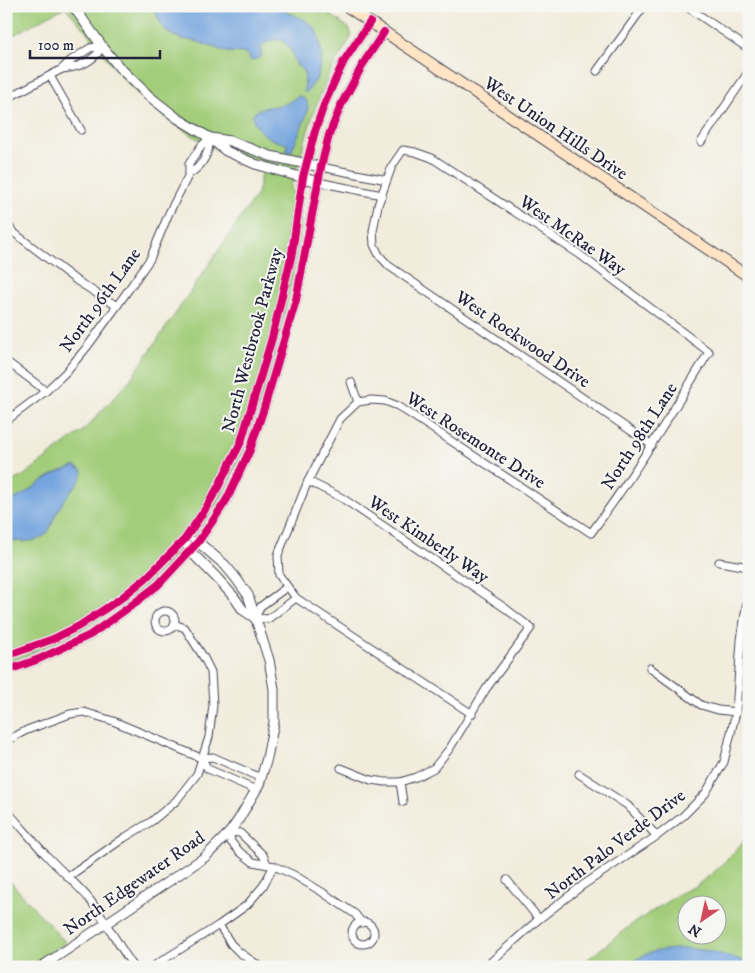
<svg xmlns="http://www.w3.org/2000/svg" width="755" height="973" font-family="'IM FELL DW Pica',serif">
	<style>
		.green { fill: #a3cd7a; stroke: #62785a; fill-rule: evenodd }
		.water { fill: #75a4de; stroke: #4c638c }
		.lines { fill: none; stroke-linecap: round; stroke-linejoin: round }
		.minor-casing { stroke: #414053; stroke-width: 9 }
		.tertiary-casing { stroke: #414053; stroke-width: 11 }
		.secondary-casing { stroke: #414053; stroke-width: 12 }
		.minor { stroke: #fff; stroke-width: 7 }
		.tertiary { stroke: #fff; stroke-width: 9 }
		.secondary { stroke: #ffe4c6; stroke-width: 10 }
		.cycleway-casing { stroke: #f6f6f2; stroke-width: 11 }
		.cycleway { stroke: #d6006c; stroke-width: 8 }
		.labels { text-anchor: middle; stroke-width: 4; stroke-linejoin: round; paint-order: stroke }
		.street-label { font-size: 18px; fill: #22223b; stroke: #f6f6f2 }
	</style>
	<rect width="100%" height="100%" fill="#f6f6f2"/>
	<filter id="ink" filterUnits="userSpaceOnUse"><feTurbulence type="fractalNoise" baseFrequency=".02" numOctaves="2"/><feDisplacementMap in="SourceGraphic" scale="10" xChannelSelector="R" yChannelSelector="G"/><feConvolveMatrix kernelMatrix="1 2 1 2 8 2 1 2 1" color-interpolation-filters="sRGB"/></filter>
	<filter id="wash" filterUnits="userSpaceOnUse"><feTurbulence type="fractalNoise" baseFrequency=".0096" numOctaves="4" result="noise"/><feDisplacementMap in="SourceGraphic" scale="20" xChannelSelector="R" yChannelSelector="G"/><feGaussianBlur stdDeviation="1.12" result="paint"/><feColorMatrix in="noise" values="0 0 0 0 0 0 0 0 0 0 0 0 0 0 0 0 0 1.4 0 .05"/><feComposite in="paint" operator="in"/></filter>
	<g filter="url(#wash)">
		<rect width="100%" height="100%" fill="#f1ecdb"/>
		<g class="green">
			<path d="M6,6h312l31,22 3,8 -23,38 -14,34 -24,78 10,37 -11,65 -18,77 -12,38 -24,63 -16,33 -30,45 -48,44 -18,14 -40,26 -63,30 -15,4v-178l17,-8 62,-47 45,-49 127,-186 5,-23c-43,-18 -86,-42 -120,-73 -20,-18 -36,-41 -52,-62 -8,-10 -16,-19 -25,-29l-59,32z"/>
			<path d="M749,834v133h-171l53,-42 48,-31 17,-8 23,-18 21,-22zM688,906h30v30h-30z"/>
			<path d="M6,877l60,66 -38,24h-22z"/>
		</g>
		<g class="water">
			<path d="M152,6h122l31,14 9,7 4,8 4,19 -3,17 -3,9 -9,12h-3c0,-10 4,-22 -7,-26 -3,-6 -4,-14 -8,-19 -6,-11 -20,-8 -28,0v10l-10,4 -2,-5 -4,-3 -19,-1 -27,-10 -17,-3 -8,-3 -7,-4 -4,-5z"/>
			<path d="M299,96l5,2 3,4 1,6 -2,9 -15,35h-4v-8c-3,-1 -6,-2 -8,-2 -14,-4 -23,-13 -27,-26 6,-11 22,-8 33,-12 5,-2 9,-6 14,-8z"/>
			<path d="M75,466l8,5c-1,8 -6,13 -11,19 -7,8 -12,17 -17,26 -4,9 -5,17 -14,22 -10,5 -24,3 -35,3v-38c15,-6 22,-12 35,-21 10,-7 22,-12 34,-16z"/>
			<path d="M687,948l22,3 40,11v5h-119c11,-18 38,-17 57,-19z"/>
		</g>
	</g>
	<g filter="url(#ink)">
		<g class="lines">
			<defs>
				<g id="minor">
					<path d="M686,6l63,43"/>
					<path d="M62,69c11,-1 25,-5 33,-13 3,-2 5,-7 7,-10"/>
					<path d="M597,71l47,-65"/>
					<path d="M50,76l31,54"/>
					<path d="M6,99l56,-30 8,-8 20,-13 12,-2"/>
					<path d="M701,142l48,-71"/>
					<path d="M321,167l66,13"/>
					<path d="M189,174c14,-8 20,-20 21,-36"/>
					<path d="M318,182l64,13"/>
					<path d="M6,223l7,9 64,49 40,25"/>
					<path d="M6,361l40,30"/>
					<path d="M351,382l7,20"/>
					<path d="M6,421l40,-30 19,-18 22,-26 30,-41 33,-47 19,-46 20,-39v-10l12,-18 9,-8"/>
					<path d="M308,481l34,17 163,110 26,20 -45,61 -36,59 -16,20 -18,9 -16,5h-15l-14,-2 -30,-12"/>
					<path d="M719,562l30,5"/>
					<path d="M287,587l-26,19 -6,12 13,1 28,-21"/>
					<circle cx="165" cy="621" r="10"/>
					<path d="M650,668l51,37 17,5 18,2"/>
					<path d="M472,714l-176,-116 -17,-23 -1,-20 30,-74 32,-62 18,-17 13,-2 14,1 13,5 193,127c43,-58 80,-119 118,-181l-130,-98 -147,-96 -17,-6 -12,-2 -11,16 -14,39 -5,26 1,14 5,10 10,11 263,179"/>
					<path d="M6,741l21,-11 43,-16 14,-2 29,9 88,37 12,-1 48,21"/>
					<path d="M201,758l7,11 48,21"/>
					<path d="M579,774l48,31 30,31"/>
					<path d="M400,782l3,20"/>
					<path d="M6,810c14,15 27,31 41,46 14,15 30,28 43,44 16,21 28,45 44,67"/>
					<path d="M267,864l-4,-9 -23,-22 -10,-1 1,10 9,10 13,10 21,4 20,9 28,17 33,22 7,9"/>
					<path d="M68,877l56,-39 28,-17 24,-20 21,-27 12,-37 4,-32 -2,-33 -7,-14 -19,-30 -11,-4"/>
					<path d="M507,880l32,39"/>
					<circle cx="363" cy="933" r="11"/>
					<path d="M219,925l12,19 8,8 22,15"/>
					<path d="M152,967l67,-42 28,-20 16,-19 11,-20"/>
					<path d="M485,967l54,-48 44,-34 74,-49 26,-20 22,-22 19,-32 12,-50 5,-72 8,-52"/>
				</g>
				<g id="tertiary">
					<path d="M73,6l29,40 17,21 30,29 28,22 33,20 16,13 29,13 63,18"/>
					<path d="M211,138l19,3 40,15 51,11"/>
					<path d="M188,546l2,5 26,26 18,20 9,13 12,8"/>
					<path d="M6,656l47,-17 26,-13 41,-27 26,-21 39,-39 19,-28 13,-22 24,-47 31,-104 20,-85 11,-76 12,-46 9,-26 12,-27 8,-17 26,-39"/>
					<path d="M6,671l33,-12 51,-24 38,-27 30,-23 40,-43 16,-23 13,-20 23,-49 14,-42 32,-108 25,-133 8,-32 13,-32 11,-20 10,-19 21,-32"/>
					<path d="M41,967l164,-110 25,-25 9,-13 20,-34 8,-27 7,-36v-33l-5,-29 -21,-65 -13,-18 -10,-12 -27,-23 -3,-1"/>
				</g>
				<path id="secondary" d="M346,6l403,271"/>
			</defs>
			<use href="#minor" class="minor-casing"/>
			<use href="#tertiary" class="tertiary-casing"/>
			<use href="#secondary" class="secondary-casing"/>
			<use href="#minor" class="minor"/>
			<use href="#tertiary" class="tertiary"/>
			<use href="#secondary" class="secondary"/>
			<defs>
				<g id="cycleway">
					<path d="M6,656l47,-17 26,-13 41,-27 26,-21 39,-39 19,-28 13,-22 24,-47 31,-104 20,-85 11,-76 12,-46 9,-26 12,-27 8,-17 26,-39"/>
					<path d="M6,671l33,-12 51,-24 38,-27 30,-23 40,-43 16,-23 13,-20 23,-49 14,-42 32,-108 25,-133 8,-32 13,-32 11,-20 10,-19 21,-32"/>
				</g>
			</defs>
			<use href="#cycleway" class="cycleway-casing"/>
			<use href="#cycleway" class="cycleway"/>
		</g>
	</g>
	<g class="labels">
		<g class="street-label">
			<text transform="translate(556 128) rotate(34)" y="6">West Union Hills Drive</text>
			<text transform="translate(573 235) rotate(35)" y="6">West McRae Way</text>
			<text transform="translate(100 300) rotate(-54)" y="6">North 96th Lane</text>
			<text transform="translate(523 339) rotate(34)" y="6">West Rockwood Drive</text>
			<text transform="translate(252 340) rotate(-75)" y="6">North Westbrook Parkway</text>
			<text transform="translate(639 436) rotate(-57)" y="6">North 98th Lane</text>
			<text transform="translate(476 440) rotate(33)" y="6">West Rosemonte Drive</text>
			<text transform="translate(429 539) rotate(34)" y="6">West Kimberly Way</text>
			<text transform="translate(615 844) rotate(-37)" y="6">North Palo Verde Drive</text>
			<text transform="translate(134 883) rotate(-35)" y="6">North Edgewater Road</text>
		</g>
	</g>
	<rect width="755" height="973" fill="none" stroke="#f6f6f2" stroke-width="25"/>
	<g transform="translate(702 920) rotate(214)"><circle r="24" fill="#f6f6f2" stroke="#a1a1a9"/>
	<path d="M0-4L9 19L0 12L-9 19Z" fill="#d1495b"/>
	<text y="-8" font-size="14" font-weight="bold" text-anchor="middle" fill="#22223b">N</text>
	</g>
	<path d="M30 50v8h130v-8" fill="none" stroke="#22223b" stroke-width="2.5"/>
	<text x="38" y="50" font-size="15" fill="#22223b" stroke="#f6f6f2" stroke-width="4" paint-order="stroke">100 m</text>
</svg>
